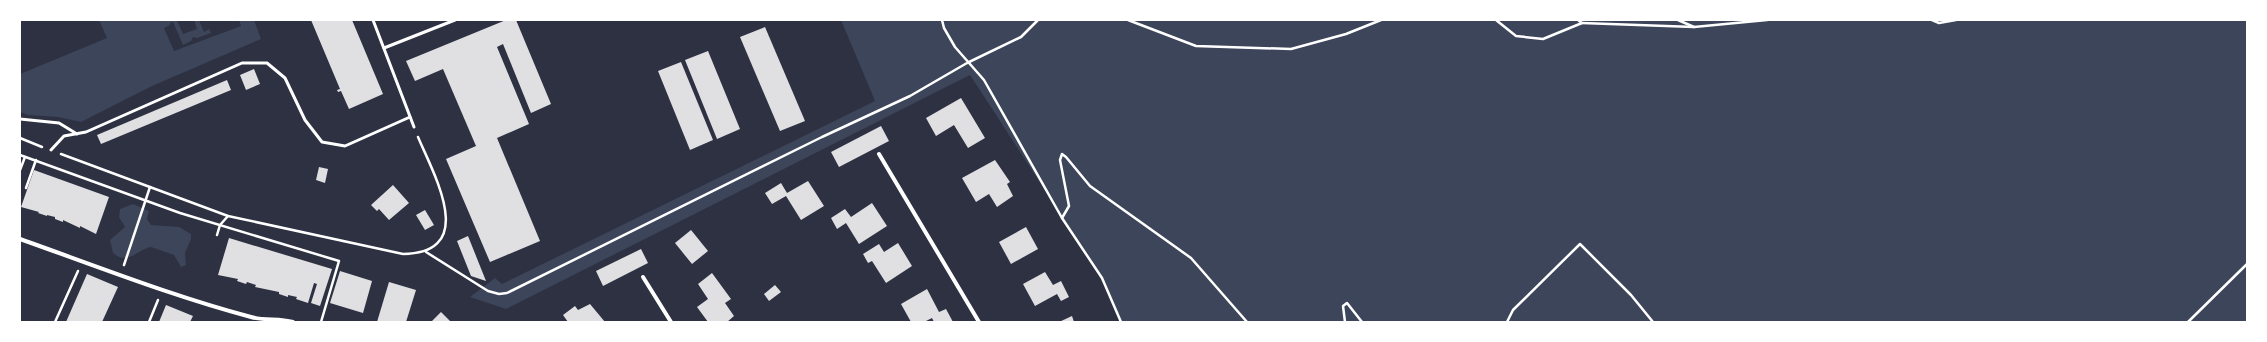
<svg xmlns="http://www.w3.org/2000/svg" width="2267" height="342" font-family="Overpass,sans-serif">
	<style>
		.green { fill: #3c4559 }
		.building { fill: #e0e0e3 }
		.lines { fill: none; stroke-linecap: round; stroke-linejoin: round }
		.path { stroke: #fff; stroke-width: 2.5 }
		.service { stroke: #fff; stroke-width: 3 }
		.minor { stroke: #fff; stroke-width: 4 }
	</style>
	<rect width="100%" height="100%" fill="#2d3142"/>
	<g class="green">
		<path d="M99,20h78l6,14 14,-5 -3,-9h5l5,12 5,-3 2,4 -14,5 -4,-1 -2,4 -8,4 -10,-23 -3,1v2l-6,3 10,23 67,-25 -2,-6h15l7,19 -109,47 -71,36 -23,-5 -30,-2 -8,-3v-38l87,-36z"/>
		<path d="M841,20h1406v302h-1126l-19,-44 -132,-203 -464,234 -36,-12 25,-19 7,6 373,-183z"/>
		<path d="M133,204l16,7 -2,8 4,6 28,2 12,7v5l-6,14 1,12 -5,2 -7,-12 -23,-8c-13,2 -23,19 -38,6l-3,-13 15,-13 -6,-10 1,-8z"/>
	</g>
	<g class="building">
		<path d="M311,20h41l31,74 -34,15 -8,-18 -3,1 -1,-2 3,-1z"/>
		<path d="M506,20h10l35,84 -20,9 -28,-69 -6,3 32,77 -32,14 43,103 -50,21 -44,-103 30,-13 -33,-77 -28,12 -9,-20z"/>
		<path d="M765,27l40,94 -25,10 -40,-94z"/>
		<path d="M708,51l32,78 -23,10 -32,-79z"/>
		<path d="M681,62l32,78 -23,10 -32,-79z"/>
		<path d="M254,69l6,15 -14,6 -6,-15z"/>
		<path d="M227,80l4,10 -130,54 -4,-9z"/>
		<path d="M961,98l24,40 -17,10 -14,-23 -18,11 -10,-18z"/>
		<path d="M881,126l8,15 -50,26 -8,-15z"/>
		<path d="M995,160l15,22 -3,2 6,12 -16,11 -8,-13 -13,8 -14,-24z"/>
		<path d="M319,167l9,2 -3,14 -9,-3z"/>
		<path d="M34,170l75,27 -13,37 -16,-8v2l-17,-8v2l-8,-3v-2l-8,-2v1l-9,-3 1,-1 -18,-5z"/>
		<path d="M808,181l16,25 -23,14 -15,-24 -14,8 -7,-11 16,-10 6,10z"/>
		<path d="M393,185l16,18 -20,17 -10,-11 -2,2 -6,-6z"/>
		<path d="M872,203l15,23 -28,18 -13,-21 -9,6 -6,-11 14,-9 6,8z"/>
		<path d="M425,210l9,15 -9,5 -9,-15z"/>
		<path d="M1026,227l12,22 -27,15 -12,-22z"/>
		<path d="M691,230l17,21 -16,13 -17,-21z"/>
		<path d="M468,236l18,45 -15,-5 -14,-35z"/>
		<path d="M229,238l103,31 -12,37 -9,-3 6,-19 -3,-1 -6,20 -12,-4 1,-2 -9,-2v2l-9,-3v-2l-24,-5 1,-2 -9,-3 -1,2 -9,-3 1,-2 -20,-4z"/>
		<path d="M898,243l14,23 -26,17 -14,-22 -4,2 -5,-9 16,-10 5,8z"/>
		<path d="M641,249l7,14 -45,23 -7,-15z"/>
		<path d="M340,271l32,10 -9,32 -33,-10z"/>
		<path d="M1045,272l8,13 8,-4 8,16 -8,4 -4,-7 -22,12 -12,-22z"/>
		<path d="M712,273l19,26 -6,4 9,13 -7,6h-19l-11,-15 11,-8 -10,-15z"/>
		<path d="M87,274l31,13 -16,35h-36z"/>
		<path d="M389,282l27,8 -10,32h-29z"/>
		<path d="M775,285l6,7 -12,9 -5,-7z"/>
		<path d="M927,289l12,23 7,-3 7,13h-19l-2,-4 -8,4h-13l-10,-18z"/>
		<path d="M590,304l15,18h-37l-5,-7 12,-9 3,4z"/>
		<path d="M166,305l27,11 -3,6h-31z"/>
		<path d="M441,312l10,10h-20z"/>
		<path d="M1072,316l2,6h-15z"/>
	</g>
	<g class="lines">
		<g class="path">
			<path d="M942,20l2,8 11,19 29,33 78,138 40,60 19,44"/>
			<path d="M1128,20l68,26 95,3 55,-15 35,-14"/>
			<path d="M1496,20l20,16 27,3 39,-16 -4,-3"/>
			<path d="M1678,20l16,7 73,-7"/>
			<path d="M1932,20l7,3 17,-3"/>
			<path d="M1582,23l112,4"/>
			<path d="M20,138l22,9"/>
			<path d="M61,154l167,62 175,38c76,-1 31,-79 15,-117"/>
			<path d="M20,155l160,58 159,48 -18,61"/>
			<path d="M20,170l5,-13"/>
			<path d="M26,188l10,-28"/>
			<path d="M1062,218l7,-12 -9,-46 2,-6 4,3 24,29 101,72 56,64"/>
			<path d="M217,235l3,-10 8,-9"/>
			<path d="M426,252l62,39 11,3 8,-1 315,-156 88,-41 57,-33 54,-26 17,-17"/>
			<path d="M124,265l26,-78"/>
			<path d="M55,322l23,-51"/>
			<path d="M149,322l9,-22"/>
			<path d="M1345,322l-2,-16 4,-3 15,19"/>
			<path d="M1507,322l6,-12 67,-66 51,51 22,27"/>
			<path d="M2188,322l59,-58"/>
		</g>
		<g class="service">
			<path d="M373,20l41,107"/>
			<path d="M384,48l71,-28"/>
			<path d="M20,119l39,4 18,11"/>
			<path d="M51,150l13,-14 22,-4 156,-69h25l18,15 20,42 17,22 23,4 65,-29"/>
		</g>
		<g class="minor">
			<path d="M879,154l100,168"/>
			<path d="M20,239c76,27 152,57 231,78 14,4 28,1 42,5"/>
			<path d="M643,277l28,45"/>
		</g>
	</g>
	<rect width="2267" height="342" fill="none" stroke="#ffffff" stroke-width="42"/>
</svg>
